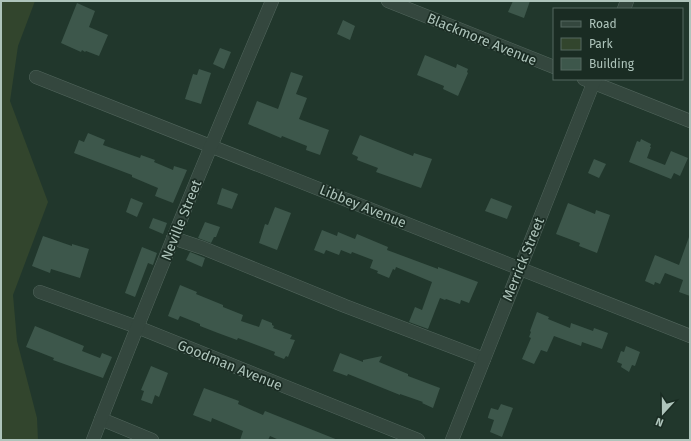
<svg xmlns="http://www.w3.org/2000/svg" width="691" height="441" font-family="'Fira Sans',sans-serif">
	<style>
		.green { fill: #32452d }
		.building { fill: #3d574b }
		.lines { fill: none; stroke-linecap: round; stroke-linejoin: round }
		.minor-casing { stroke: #51655c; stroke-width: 14 }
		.minor { stroke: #34473e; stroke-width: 13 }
		.labels { text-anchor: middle; stroke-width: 3.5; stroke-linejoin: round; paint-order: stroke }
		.street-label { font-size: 14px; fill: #aec4bb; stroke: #1a2c23 }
	</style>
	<rect width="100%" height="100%" fill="#21372c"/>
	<path class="green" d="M1,1h34l-17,45 -8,55 38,101 -35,93 4,46 20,77 1,22h-37z"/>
	<g class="building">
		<path d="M513,1h17l-6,17 -16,-6z"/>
		<path d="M77,3l18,8 -6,16 19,8 -9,21 -13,-5 -1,1 -3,-2 -1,2 -20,-9z"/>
		<path d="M343,20l12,6 -5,14 -13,-6z"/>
		<path d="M220,48l11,4 -7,17 -11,-5z"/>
		<path d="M425,55l31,13 1,-4 11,5 -1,3 1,1 -10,23 -15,-7 1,-3 -27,-11z"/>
		<path d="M199,69l12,4 -10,31 -16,-5 8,-25 4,1z"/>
		<path d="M291,72l12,4 -7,18 11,4 -8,21 30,11 -9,25 -14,-5 1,-4 -25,-10 -1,2 -33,-14 9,-23 21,8z"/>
		<path d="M88,133l17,7 -2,5 37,13 1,-3 14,5 -1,2 19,8 1,-4 13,4 -14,33 -18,-7 3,-8 -26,-11v-2l-58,-22 5,-13 5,2z"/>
		<path d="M360,135l53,21 1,-3 18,6 -11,29 -45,-16 2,-4 -21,-8 1,-3 -6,-3z"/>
		<path d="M641,139l10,5 -1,3h1l-4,11 18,7 6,-14 17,7 -8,18 -6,-3 -3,6 -42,-17 8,-21 3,1z"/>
		<path d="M594,159l12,5 -7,14 -11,-5z"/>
		<path d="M222,188l16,6 -6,15 -15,-5z"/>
		<path d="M131,198l12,5 -6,14 -11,-5z"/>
		<path d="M491,198l21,8 -5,13 -22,-8z"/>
		<path d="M568,203l27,11 1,-4 14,5 -13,38 -18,-7 1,-3 -24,-9z"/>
		<path d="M275,207l16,6 -14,37 -18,-7 6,-19 3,1z"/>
		<path d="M153,218l14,5 -4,11 -14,-6z"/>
		<path d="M205,222l15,5 -4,10h-2l-3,6 -13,-5z"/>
		<path d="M322,230l15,6 1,-4 17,7 2,-5 31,13 -1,3 51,19v-2l40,15 -9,21 -8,-3 -1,4 -14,-5 -1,1 -5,-2 -12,31 -19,-7 6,-15 7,3 10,-28 -36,-15 -1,3 -2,-1 -4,9 -12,-5 1,-2 -8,-3 3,-8 -21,-8 -1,2 -10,-4 -2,5 -13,-5 -2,4 -10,-4z"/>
		<path d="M43,236l29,10v-2l17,5 -9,29 -29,-9 -1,4 -18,-7z"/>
		<path d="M689,237l1,59 -11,-4 4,-12 -18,-7 -5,11 -5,-2 -1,3 -9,-4 10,-26 24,10z"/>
		<path d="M142,247l15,6 -4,12 -5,-2 -13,34 -10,-4z"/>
		<path d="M190,252l15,6 -3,9 -16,-7z"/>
		<path d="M180,285l17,7 -1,2 27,11v2l20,8 -2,6 18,6 3,-8 10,4v2l2,1 -1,2 19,7 -2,4 5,1 -7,17 -2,-1 -2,3 -10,-4 1,-3 -37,-14 -1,2 -19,-7 -18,-7v-2l-20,-8 -2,4 -10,-4z"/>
		<path d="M537,312l12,5 -1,2 22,9 1,-5 22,8 1,-3 14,5 -6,16 -20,-7 -1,4 -27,-10 -7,16 -6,-2 -7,14 -12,-5 9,-21 -2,-1 2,-5 -1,-1z"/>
		<path d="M35,326l49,20 -2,5 18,7 2,-5 10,4 -9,21 -50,-18 1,-2 -28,-11z"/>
		<path d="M626,346l14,6 -5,14 -3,-1 -3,7 -8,-5 1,-3 -5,-2 4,-11 3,1z"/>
		<path d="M340,353l23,9v-2l19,-4 -3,6 29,12v2l32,12 -7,20 -11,-5 1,-1 -23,-8v1l-52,-21 -1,2 -14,-5z"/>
		<path d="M151,366l17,7 -9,24 -4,-2 -3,9 -11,-4 3,-9 -3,-1z"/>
		<path d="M204,388l35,13 -1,3 25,11 2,-4 73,29h-59l-9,-4 -2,4h-28l3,-9 -31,-13 -1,4 -18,-7z"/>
		<path d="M501,404l12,4 -11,29 -12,-5 4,-12 -6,-2v-1l3,-9 7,2z"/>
	</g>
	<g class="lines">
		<defs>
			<g id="minor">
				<path d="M388,1l166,66"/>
				<path d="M624,9l3,-8"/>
				<path d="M36,77l654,259"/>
				<path d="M584,79l106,42"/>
				<path d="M173,238l30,10 142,58 139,53"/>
				<path d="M40,292l97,35 281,113"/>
				<path d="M101,419l51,21"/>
				<path d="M93,440c57,-148 117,-293 179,-439"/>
				<path d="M452,440l143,-361"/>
			</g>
		</defs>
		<use href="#minor" class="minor-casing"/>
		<use href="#minor" class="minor"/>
	</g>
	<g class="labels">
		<g class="street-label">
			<text transform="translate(482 39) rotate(22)" y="5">Blackmore Avenue</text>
			<text transform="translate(363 206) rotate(22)" y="5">Libbey Avenue</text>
			<text transform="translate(181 220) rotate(-68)" y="5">Neville Street</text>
			<text transform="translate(523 259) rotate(-68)" y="5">Merrick Street</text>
			<text transform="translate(230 365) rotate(22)" y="5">Goodman Avenue</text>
		</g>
	</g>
	<rect width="691" height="441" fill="none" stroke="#aec4bb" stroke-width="4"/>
	<rect x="553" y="8" width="130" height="72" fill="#1a2c23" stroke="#556960"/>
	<rect x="561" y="21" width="20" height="6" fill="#34473e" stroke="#556960"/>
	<text x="589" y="28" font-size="12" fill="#aec4bb">Road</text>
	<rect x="561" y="38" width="20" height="12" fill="#32452d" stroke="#556960"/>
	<text x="589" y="48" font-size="12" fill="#aec4bb">Park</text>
	<rect x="561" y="58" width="20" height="12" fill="#3d574b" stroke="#556960"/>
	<text x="589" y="68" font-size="12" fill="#aec4bb">Building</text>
	<g transform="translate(663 413) rotate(201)" stroke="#1a2c23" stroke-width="3" paint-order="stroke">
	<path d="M0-3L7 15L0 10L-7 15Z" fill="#aec4bb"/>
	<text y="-6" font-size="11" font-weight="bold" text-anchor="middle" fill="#aec4bb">N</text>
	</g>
</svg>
